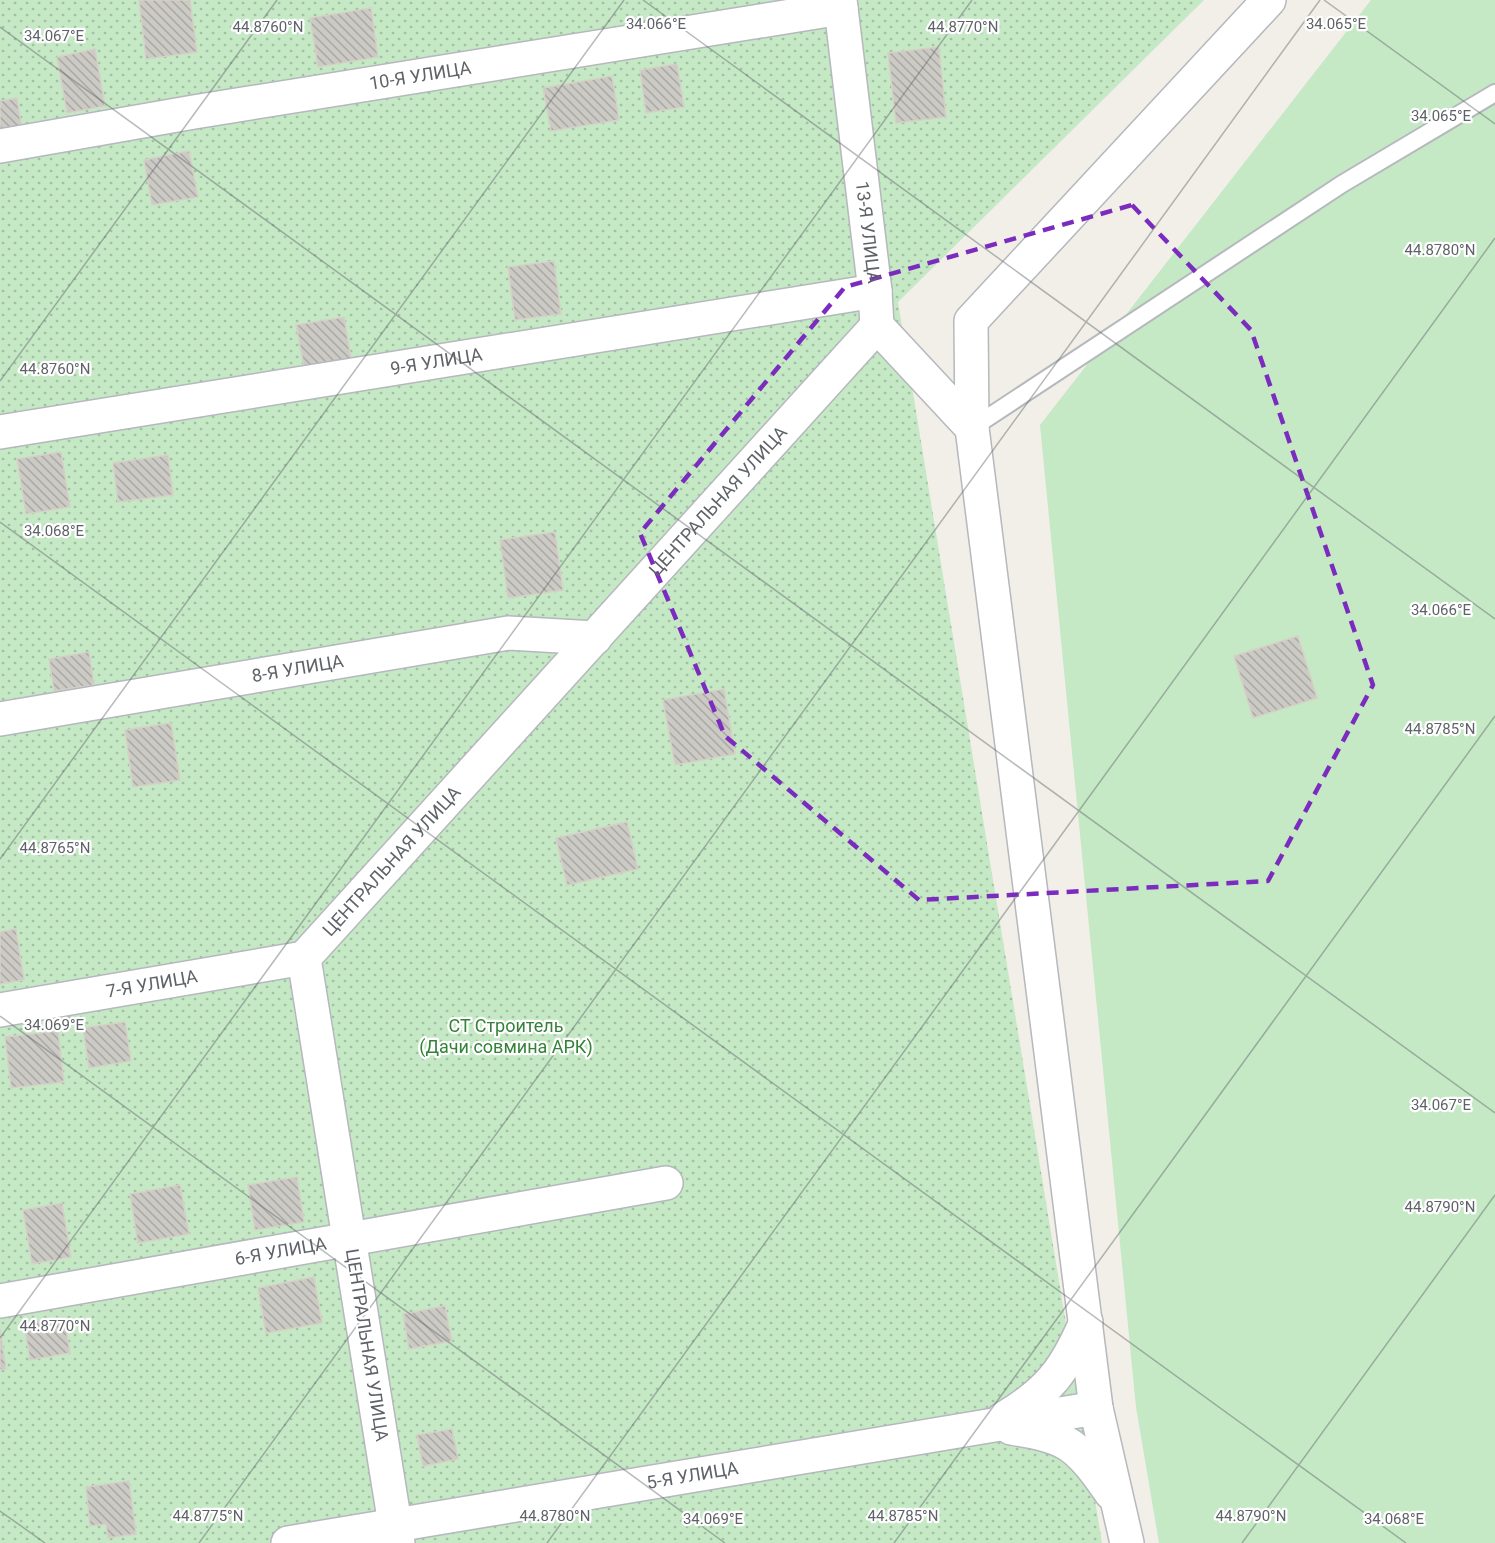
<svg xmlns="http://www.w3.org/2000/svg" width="1495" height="1543" font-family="Roboto,sans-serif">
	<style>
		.grass { fill: #c5e8c5 }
		.garden { fill: url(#garden-dots) }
		.building { fill: url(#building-back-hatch); stroke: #d6d1c6; stroke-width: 1.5 }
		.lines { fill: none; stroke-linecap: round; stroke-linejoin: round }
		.lane-casing { stroke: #b5b8bc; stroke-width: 20 }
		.street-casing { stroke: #b5b8bc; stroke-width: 36 }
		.lane { stroke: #fff; stroke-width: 16 }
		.street { stroke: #fff; stroke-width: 33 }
		.marked { fill: none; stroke: #7b2cbf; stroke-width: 4.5; stroke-dasharray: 12 8; stroke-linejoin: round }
		.ticks { fill: none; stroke: #5f6368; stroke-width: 1.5; stroke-opacity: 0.45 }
		.labels { text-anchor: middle; stroke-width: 4.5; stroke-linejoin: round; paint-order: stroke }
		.street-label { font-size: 18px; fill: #5f6368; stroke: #fff }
		.park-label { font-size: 18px; fill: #348238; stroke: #fff }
		.ticks-label { font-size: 15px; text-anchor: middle; fill: #5f6368; stroke: #fff; stroke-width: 4.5; stroke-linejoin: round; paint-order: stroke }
	</style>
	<defs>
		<pattern id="garden-dots" width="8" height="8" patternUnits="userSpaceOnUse" patternTransform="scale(1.5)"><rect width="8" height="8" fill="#c5e8c5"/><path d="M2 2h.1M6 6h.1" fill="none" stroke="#a3c0a4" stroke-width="1.8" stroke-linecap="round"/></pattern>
		<pattern id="building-back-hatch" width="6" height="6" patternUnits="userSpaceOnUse" patternTransform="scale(1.5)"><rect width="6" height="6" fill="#cccac5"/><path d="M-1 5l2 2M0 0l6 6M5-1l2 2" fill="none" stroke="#a9a8a4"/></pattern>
	</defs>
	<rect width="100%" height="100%" fill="#f1efe8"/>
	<path class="grass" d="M1371,0h124v1543h-336l-23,-136 -96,-982z"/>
	<path class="garden" d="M0,0h1204l-306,302 204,1241h-1102z"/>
	<g class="building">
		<path d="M139,0h51l7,52 -51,7z"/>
		<path d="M371,8l7,49 -60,10 -8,-49z"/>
		<path d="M939,47l7,70 -50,6 -8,-70z"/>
		<path d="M95,49l10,57 -38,7 -10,-56z"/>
		<path d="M677,64l7,43 -38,6 -6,-43z"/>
		<path d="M612,76l7,44 -68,11 -8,-43z"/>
		<path d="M17,98l6,38 -23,4v-39z"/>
		<path d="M189,151l9,46 -46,8 -8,-45z"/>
		<path d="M554,261l7,53 -46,6 -7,-53z"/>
		<path d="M344,317l8,47 -47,8 -9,-47z"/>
		<path d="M61,452l9,55 -44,7 -9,-55z"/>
		<path d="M168,455l5,40 -55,7 -5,-39z"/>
		<path d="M555,532l8,58 -55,8 -8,-58z"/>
		<path d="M1298,636l19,62 -64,20 -19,-62z"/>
		<path d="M89,652l5,33 -40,6 -5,-32z"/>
		<path d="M724,689l11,65 -60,11 -12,-65z"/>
		<path d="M171,723l9,57 -47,7 -8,-57z"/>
		<path d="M627,822l11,47 -71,16 -11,-47z"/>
		<path d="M16,929l8,51 -24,4v-52z"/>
		<path d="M125,1022l6,39 -42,7 -6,-40z"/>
		<path d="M58,1031l6,51 -53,6 -6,-51z"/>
		<path d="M297,1177l7,45 -49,8 -7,-45z"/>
		<path d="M180,1185l9,49 -51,9 -8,-49z"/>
		<path d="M62,1203l9,54 -39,7 -9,-54z"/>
		<path d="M314,1277l8,46 -56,10 -8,-45z"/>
		<path d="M445,1306l7,35 -43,8 -6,-35z"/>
		<path d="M64,1317l6,36 -40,7 -6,-36z"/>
		<path d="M0,1329l6,40 -6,1z"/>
		<path d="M452,1429l6,30 -35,7 -6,-31z"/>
		<path d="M129,1481l7,53 -28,4 -2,-14 -16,2 -4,-39z"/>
	</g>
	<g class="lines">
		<defs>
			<path id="lane" d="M972,428l370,-244 153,-91"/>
			<g id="street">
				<path id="s1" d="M840,0l35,291 2,35 95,102"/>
				<path id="s2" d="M0,146l194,-34 647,-104"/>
				<path id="s3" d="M0,432l875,-141"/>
				<path id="s4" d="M0,719l508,-86 87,5"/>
				<path id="s5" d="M0,1010l304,-52"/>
				<path id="s6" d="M0,1301l666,-118"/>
				<path d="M1003,1419c46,-27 62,-49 83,-97"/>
				<path d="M1011,1428c18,3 39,6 55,15 18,10 34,34 45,50"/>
				<path id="s7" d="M288,1543l808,-135"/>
				<path id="s8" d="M398,1543l-94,-585 573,-632"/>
				<path d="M1127,1543l-31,-135 -124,-980 -1,-107 298,-321"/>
			</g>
		</defs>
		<use href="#lane" class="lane-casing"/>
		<use href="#street" class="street-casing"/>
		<use href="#lane" class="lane"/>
		<use href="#street" class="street"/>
	</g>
	<path class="marked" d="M1132,205l119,125 122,355 -105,196 -349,19 -194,-164 -85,-203 205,-246z"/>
	<path class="ticks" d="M643,0l852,619M1324,0l171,124M0,27l1495,1086M0,381l277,-381M0,522l1406,1021M0,859l624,-859M0,1016l725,527M0,1338l972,-1338M0,1511l45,32M199,1543l1121,-1543M547,1543l948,-1305M894,1543l601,-827M1242,1543l253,-348"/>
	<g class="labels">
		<g class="street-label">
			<text dy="6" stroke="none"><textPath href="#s2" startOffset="426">10-Я УЛИЦА</textPath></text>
			<text dy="6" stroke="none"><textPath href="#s1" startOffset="234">13-Я УЛИЦА</textPath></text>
			<text dy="6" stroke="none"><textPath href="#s3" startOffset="442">9-Я УЛИЦА</textPath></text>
			<text dy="6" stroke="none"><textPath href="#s8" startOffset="1209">ЦЕНТРАЛЬНАЯ УЛИЦА</textPath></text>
			<text dy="6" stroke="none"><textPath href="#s4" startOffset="302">8-Я УЛИЦА</textPath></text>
			<text dy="6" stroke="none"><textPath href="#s8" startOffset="723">ЦЕНТРАЛЬНАЯ УЛИЦА</textPath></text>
			<text dy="6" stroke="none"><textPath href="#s5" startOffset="154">7-Я УЛИЦА</textPath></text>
			<text dy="6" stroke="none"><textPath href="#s6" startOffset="285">6-Я УЛИЦА</textPath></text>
			<text transform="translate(367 1345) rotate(81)" y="6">ЦЕНТРАЛЬНАЯ УЛИЦА</text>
			<text dy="6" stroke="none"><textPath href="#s7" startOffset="410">5-Я УЛИЦА</textPath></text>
		</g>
		<g class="park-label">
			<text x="506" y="1032">СТ Строитель<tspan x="506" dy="21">(Дачи совмина АРК)</tspan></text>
		</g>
	</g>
	<g class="ticks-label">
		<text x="656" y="29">34.066°E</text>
		<text x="1336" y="29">34.065°E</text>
		<text x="268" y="32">44.8760°N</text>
		<text x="963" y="32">44.8770°N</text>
		<text x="54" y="41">34.067°E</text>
		<text x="1441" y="121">34.065°E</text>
		<text x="1440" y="255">44.8780°N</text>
		<text x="55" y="374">44.8760°N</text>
		<text x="54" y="536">34.068°E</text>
		<text x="1441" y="615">34.066°E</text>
		<text x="1440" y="734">44.8785°N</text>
		<text x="55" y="853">44.8765°N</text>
		<text x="54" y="1030">34.069°E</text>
		<text x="1441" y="1110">34.067°E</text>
		<text x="1440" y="1212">44.8790°N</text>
		<text x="55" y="1331">44.8770°N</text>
		<text x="208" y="1521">44.8775°N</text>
		<text x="555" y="1521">44.8780°N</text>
		<text x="903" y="1521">44.8785°N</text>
		<text x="1251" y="1521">44.8790°N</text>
		<text x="713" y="1524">34.069°E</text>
		<text x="1394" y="1524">34.068°E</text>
	</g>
</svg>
